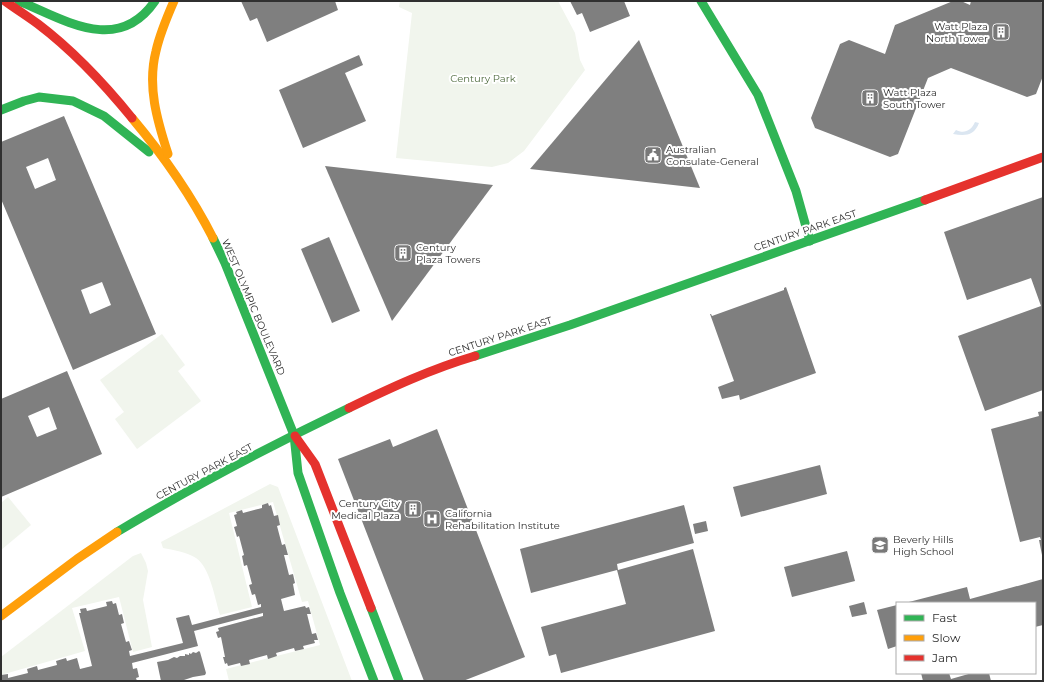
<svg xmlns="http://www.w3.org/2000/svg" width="1044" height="682" font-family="Montserrat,sans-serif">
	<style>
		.green { fill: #f1f5ed }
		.water { fill: #dbe6f1 }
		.building { fill: #7f7f7f; fill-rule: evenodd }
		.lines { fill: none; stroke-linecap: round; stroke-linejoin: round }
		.fast { stroke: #30b455; stroke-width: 9 }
		.slow { stroke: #ff9f0a; stroke-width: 9 }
		.jam { stroke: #e5322d; stroke-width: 9 }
		.labels { text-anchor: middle; stroke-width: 4; stroke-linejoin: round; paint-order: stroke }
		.poi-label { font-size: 10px; fill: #303030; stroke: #fff; text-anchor: start }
		.park-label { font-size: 10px; fill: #4f6b3e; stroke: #fff }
		.street-label { font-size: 10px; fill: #303030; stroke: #fff }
	</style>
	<rect width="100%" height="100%" fill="#fff"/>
	<g class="green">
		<path d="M400,1h158l17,32 5,27 5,10 -61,81 -16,12 -16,4 -96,-9 16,-145 -13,-6z"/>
		<path d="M162,334l23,31 -7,6 23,30 -64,48 -22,-30 9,-7 -24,-32z"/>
		<path d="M270,484l8,3 74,194h-123l-3,-12 94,-24 -12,-44 -6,1 -29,-100 -44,11 23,94 -32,8c-5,-16 -10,-48 -24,-57 -9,-6 -23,-8 -33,-10l-2,-6z"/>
		<path d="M8,497l23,28 -30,25v-47z"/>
		<path d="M141,553l5,10 2,8 -5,29 9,47 -19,5 -14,-55 -47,11 13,43 -84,24v-18l132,-101z"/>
	</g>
	<path class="water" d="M975,122l4,1c-5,13 -14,13 -26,11l3,-4c8,4 15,1 19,-8z"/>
	<g class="building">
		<path d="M241,1h94l3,9 -71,32 -10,-24 -7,3z"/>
		<path d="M570,1h54l6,15 -40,16 -8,-19 -5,2z"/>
		<path d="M953,1h8l9,4 1,-4h68l4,2v73l-7,18 -9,3 -76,-29 -23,10 -30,76 -8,3 -75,-29 -4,-10 29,-74 9,-4 36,14 10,-29z"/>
		<path d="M639,40l61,148 -170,-19z"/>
		<path d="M359,55l4,10 -18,8 21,48 -63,27 -24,-58z"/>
		<path d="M64,116l92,218 -83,36 -72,-171v-57zM48,158l8,22 -21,9 -9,-22zM102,282l9,23 -21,9 -9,-24z"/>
		<path d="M325,166l168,19 -101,136z"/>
		<path d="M1043,197v193l-58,21 -27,-75 83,-30 -10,-28 -64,22 -23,-68z"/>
		<path d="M329,237l31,74 -28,12 -31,-74z"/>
		<path d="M786,287l30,86 -76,27 -1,-5 -17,4 -4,-12 16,-6 -24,-67h1l1,2 72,-26v-2z"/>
		<path d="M67,371l35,83 -101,43v-98zM49,407l8,22 -20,8 -9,-21z"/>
		<path d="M1043,411v143l-1,1 -3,-15h2l-1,-3 -20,5 -29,-113 48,-13 -1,-4z"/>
		<path d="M437,429l88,228 -62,24h-39l-86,-222 52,-20 3,8z"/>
		<path d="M820,465l7,29 -86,23 -8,-30z"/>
		<path d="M268,503l1,3 2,-1 3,11 4,-1 2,10 -3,1 5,19 3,-1 3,11h-4l5,20 4,-1 2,9 -2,1 2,11 -14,4 3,12 21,-5 1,2 3,-1 2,7h-4l5,20 4,-1 2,7h-4l1,3 -12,3 1,3 -9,2 -1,-3 -18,5 1,3 -9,3 -1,-4 -18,5 1,4 -9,2 -1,-3 -12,3 -1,-3 -2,1 -2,-7h2l-4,-20 -3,1 -2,-6 3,-1 -1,-3 45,-12v-3l-69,18 4,15 -66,17 1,6 4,-1 2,9 -3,1 1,3h-136v-6l7,-1v4l20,-5 -1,-4 10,-3 1,4 19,-5 -1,-4 10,-3 1,3 10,-3 3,11 12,-3 -13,-53h2l-1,-4 6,-1 1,3 20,-5 -1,-4 6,-1 1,3 3,-1 3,12 3,-1 2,9 -3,1 5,18 3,-1 3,9 -3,1 1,5 53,-13 -7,-25 13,-3 3,10 69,-18v-3l-3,1 -3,-11 -3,1 -3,-10 3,-1 -5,-19 -3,1 -2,-10 2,-1 -5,-19 -2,1 -3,-10 3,-1 -3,-11 3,-1 -1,-2 6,-2 1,3 19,-5v-3z"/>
		<path d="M684,505l10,38 -77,21 1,6 75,-21 22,82 -154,42 -5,-19 -7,2 -8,-29 85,-23 -9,-34 -86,23 -11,-44z"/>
		<path d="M706,521l2,10 -13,3 -2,-10z"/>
		<path d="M847,551l8,30 -63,16 -8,-30z"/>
		<path d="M1043,579v46l-8,2v-24h-130l62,-16 3,12z"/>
		<path d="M864,602l3,12 -15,3 -3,-11z"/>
		<path d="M897,605v41l-9,3 -11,-39z"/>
		<path d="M199,651l1,1 6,21 -1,2 -12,2 -9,3h-3l-1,1h-19l-4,-19 11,-2 6,-3 3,1 3,-2h5v-2l4,1v-2l2,1 2,-2 3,1z"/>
		<path d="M921,673h28l2,6 21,-6h17l2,8h-68z"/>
	</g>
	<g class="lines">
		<g class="fast">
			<path d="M19,1c46,19 99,54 136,0"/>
			<path d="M701,1l57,94 38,96 14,50"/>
			<path d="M1,110l23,-9 15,-4 34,4 31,15 45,36"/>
			<path d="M213,238l12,25 69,172 4,38 42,120 34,88"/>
			<path d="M475,356l95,-31 355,-125"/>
			<path d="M117,532c75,-45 153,-86 232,-124"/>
			<path d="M371,608l28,73"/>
		</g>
		<g class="slow">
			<path d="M132,118c31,37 59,77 81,120"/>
			<path d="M168,154c-11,-34 -21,-68 -12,-103 4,-18 11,-34 18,-50"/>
			<path d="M1,616l76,-57 40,-27"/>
		</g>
		<g class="jam">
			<path d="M5,1c11,8 22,15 33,23 33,25 68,62 94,94"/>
			<path d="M925,200l118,-43"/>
			<path d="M349,408c41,-20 82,-39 126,-52"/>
			<path d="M295,436l20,28 56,144"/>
		</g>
	</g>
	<defs>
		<symbol id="building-square" viewBox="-11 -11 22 22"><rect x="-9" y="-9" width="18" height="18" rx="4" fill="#787878" stroke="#fff"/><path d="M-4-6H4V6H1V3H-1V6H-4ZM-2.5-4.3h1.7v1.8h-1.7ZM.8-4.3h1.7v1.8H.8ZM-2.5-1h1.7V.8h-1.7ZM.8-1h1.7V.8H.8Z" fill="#fff"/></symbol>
		<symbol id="civic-square" viewBox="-11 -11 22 22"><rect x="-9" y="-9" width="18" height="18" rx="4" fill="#787878" stroke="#fff"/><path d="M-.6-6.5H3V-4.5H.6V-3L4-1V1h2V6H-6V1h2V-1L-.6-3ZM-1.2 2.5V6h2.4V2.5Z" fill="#fff"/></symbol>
		<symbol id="hospital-square" viewBox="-11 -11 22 22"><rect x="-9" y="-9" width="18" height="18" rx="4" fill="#787878" stroke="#fff"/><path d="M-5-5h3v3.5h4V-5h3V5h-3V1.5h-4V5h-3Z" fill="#fff"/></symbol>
		<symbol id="school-square" viewBox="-11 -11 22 22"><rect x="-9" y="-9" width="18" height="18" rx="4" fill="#787878" stroke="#fff"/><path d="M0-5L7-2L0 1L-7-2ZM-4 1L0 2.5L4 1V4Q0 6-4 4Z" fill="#fff"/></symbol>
	</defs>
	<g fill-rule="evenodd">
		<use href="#building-square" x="991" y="22" width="20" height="20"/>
		<use href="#building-square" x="860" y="88" width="20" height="20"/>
		<use href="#civic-square" x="643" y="145" width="20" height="20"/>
		<use href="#building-square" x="393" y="243" width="20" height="20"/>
		<use href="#building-square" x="403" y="499" width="20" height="20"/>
		<use href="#hospital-square" x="422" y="509" width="20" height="20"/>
		<use href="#school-square" x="870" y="535" width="20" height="20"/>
	</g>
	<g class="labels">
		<g class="poi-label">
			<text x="988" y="30" text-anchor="end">Watt Plaza<tspan x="988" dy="12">North Tower</tspan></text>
			<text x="883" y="96">Watt Plaza<tspan x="883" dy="12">South Tower</tspan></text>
			<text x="666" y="153">Australian<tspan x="666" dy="12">Consulate-General</tspan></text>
			<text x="416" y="251">Century<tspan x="416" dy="12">Plaza Towers</tspan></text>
			<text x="400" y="507" text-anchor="end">Century City<tspan x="400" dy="12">Medical Plaza</tspan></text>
			<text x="445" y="517">California<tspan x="445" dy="12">Rehabilitation Institute</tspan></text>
			<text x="893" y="543">Beverly Hills<tspan x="893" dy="12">High School</tspan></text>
		</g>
		<g class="park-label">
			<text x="483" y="82">Century Park</text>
		</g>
		<g class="street-label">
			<text transform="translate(805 230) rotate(-19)" y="4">CENTURY PARK EAST</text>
			<text transform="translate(254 307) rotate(67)" y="4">WEST OLYMPIC BOULEVARD</text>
			<text transform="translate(500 336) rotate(-18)" y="4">CENTURY PARK EAST</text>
			<text transform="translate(204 471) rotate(-28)" y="4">CENTURY PARK EAST</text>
		</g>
	</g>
	<rect width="1044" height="682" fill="none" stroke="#303030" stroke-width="4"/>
	<rect x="896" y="602" width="140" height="72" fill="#ffffff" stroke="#acacac"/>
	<rect x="904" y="615" width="20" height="6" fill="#30b455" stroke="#acacac"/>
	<text x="932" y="622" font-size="12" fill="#303030">Fast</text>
	<rect x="904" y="635" width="20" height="6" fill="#ff9f0a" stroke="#acacac"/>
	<text x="932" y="642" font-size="12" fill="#303030">Slow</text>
	<rect x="904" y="655" width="20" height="6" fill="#e5322d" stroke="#acacac"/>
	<text x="932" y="662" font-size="12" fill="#303030">Jam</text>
</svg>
